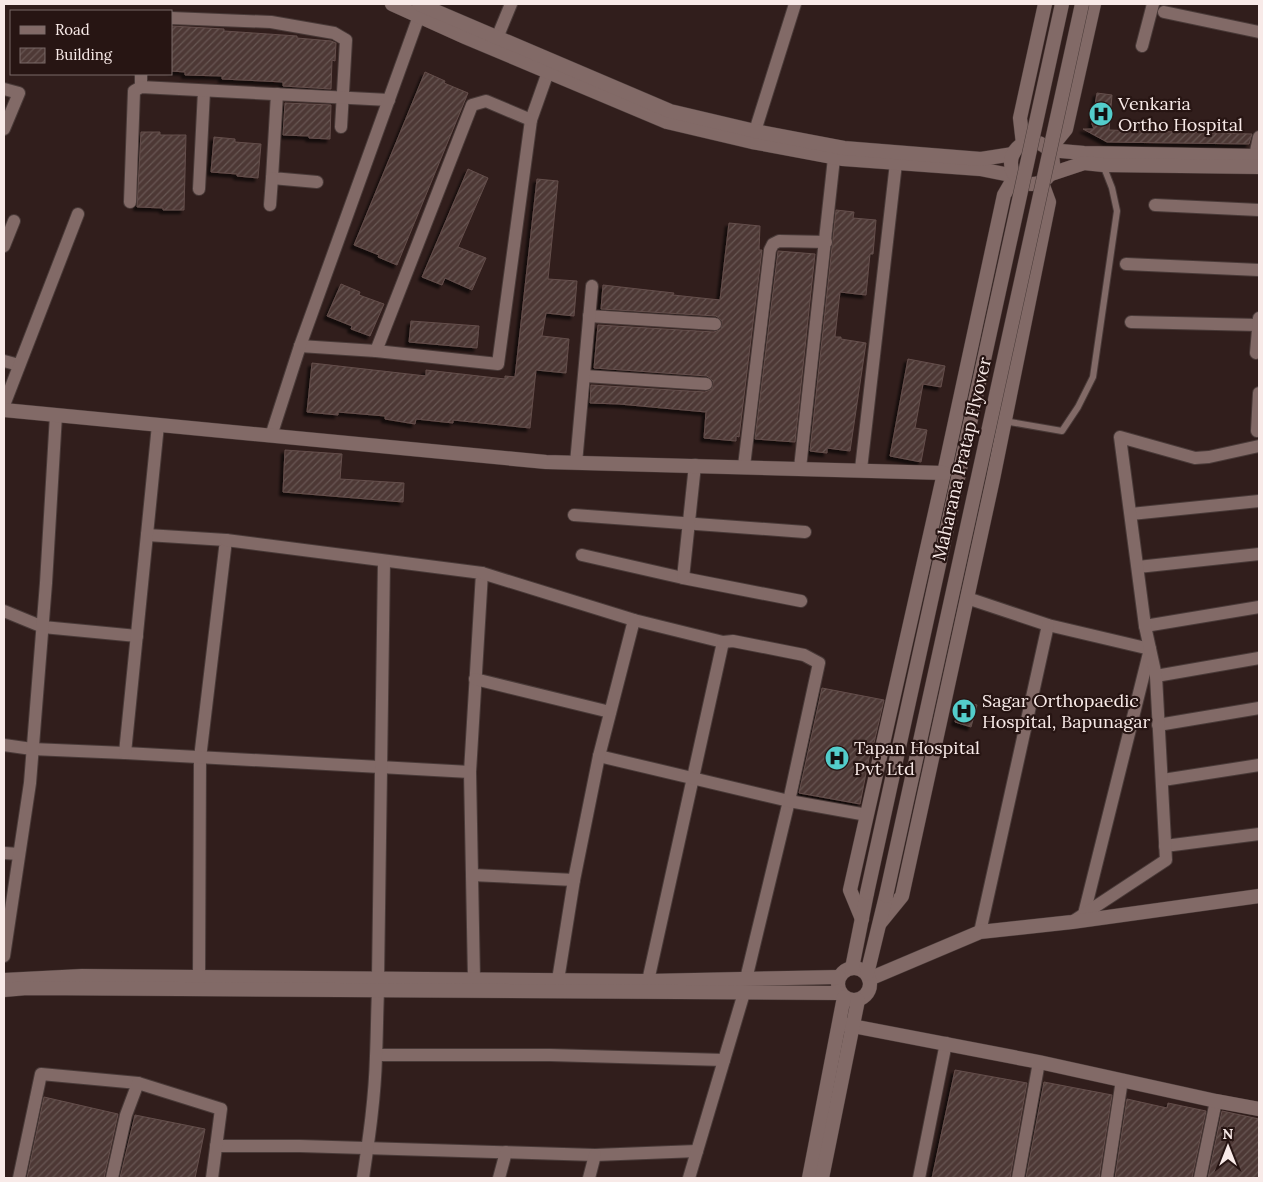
<svg xmlns="http://www.w3.org/2000/svg" width="1263" height="1182" font-family="Lora,serif">
	<style>
		.building { fill: url(#building-hatch); stroke: #644e4b; filter: url(#shadow) }
		.lines { fill: none; stroke-linecap: round; stroke-linejoin: round }
		.service-casing { stroke: #493a38; stroke-width: 8 }
		.minor-casing { stroke: #493a38; stroke-width: 14 }
		.tertiary-casing { stroke: #493a38; stroke-width: 15 }
		.secondary-casing { stroke: #493a38; stroke-width: 15 }
		.service { stroke: #826a67; stroke-width: 6 }
		.minor { stroke: #826a67; stroke-width: 12 }
		.tertiary { stroke: #826a67; stroke-width: 14 }
		.secondary { stroke: #826a67; stroke-width: 14 }
		.secondary-bridge-casing { stroke: #493a38; stroke-width: 15; stroke-linecap: butt }
		.secondary-bridge { stroke: #826a67; stroke-width: 14 }
		.labels { text-anchor: middle; stroke-width: 4.5; stroke-linejoin: round; paint-order: stroke }
		.poi-label { font-size: 18px; fill: #f8eae8; stroke: #271513; text-anchor: start }
		.street-label { font-size: 18px; fill: #f8eae8; stroke: #271513 }
	</style>
	<defs>
		<pattern id="building-hatch" width="6" height="6" patternUnits="userSpaceOnUse" patternTransform="scale(1.25)"><rect width="6" height="6" fill="#4e3936"/><path d="M-1 1l2-2M0 6l6-6M5 7l2-2" fill="none" stroke="#685653"/></pattern>
		<filter id="shadow"><feDropShadow dx="-3.5" dy="3.5" stdDeviation="1" flood-color="#0009"/></filter>
	</defs>
	<rect width="100%" height="100%" fill="#311e1c"/>
	<g class="building">
		<path d="M171,26l53,3v2l73,5v2l34,3 5,2 -1,18 -3,-1 -1,29 -48,-3v-4l-61,-3v-3l-37,-1v-3l-14,-1z"/>
		<path d="M425,72l20,9 -1,2 24,10 -71,172 -19,-8 1,-2 -25,-10z"/>
		<path d="M1097,93l15,2 -3,35 143,4 -3,10 -142,-2 -24,-13h11l-2,-5z"/>
		<path d="M285,103l46,2 -1,34 -21,-1v-2l-26,-1z"/>
		<path d="M141,132h19v3h26l-2,75h-21v-2l-26,-1z"/>
		<path d="M214,137l21,2v3l26,2 -3,34 -21,-2v-2l-26,-2z"/>
		<path d="M468,169l20,9 -30,69 28,11 -14,32 -27,-12 -3,7 -20,-8z"/>
		<path d="M537,179l21,2 -10,98 29,2 -3,35 -28,-3 -4,23 27,3 -3,34 -30,-3 -6,58 -77,-8v3l-37,-4 -1,5 -30,-5v-3l-47,-4v3l-31,-3 5,-49 114,13v-6l79,9v-3l10,1z"/>
		<path d="M836,210l18,2 -1,6 23,2 -3,34h-3l-4,41 -26,-3 -5,45h6v2l25,4 -16,108 -23,-3v5l-17,-2z"/>
		<path d="M729,223l31,3 -1,24h3l-23,187 -3,-1v5l-32,-3 2,-26 -87,-8 -29,-1 1,-18 114,7 7,-3 1,-8 -6,-5 -113,-8 2,-22 2,-21 116,7 7,-3 1,-8 -6,-5 -115,-7 2,-24 71,8 -1,2 47,5z"/>
		<path d="M778,251l37,3 -20,188 -40,-3z"/>
		<path d="M341,284l19,8 -1,3 25,9 -14,32 -19,-7 1,-3 -25,-10z"/>
		<path d="M411,321l68,5 -2,22 -68,-6z"/>
		<path d="M908,359l37,7 -4,21 -18,-3 -8,44 12,2 -6,32 -31,-6z"/>
		<path d="M285,450l57,4 -2,25 64,4 -1,19 -120,-10z"/>
		<path d="M822,688l62,12 -10,43h-2l-12,61 -61,-11z"/>
		<path d="M960,701l17,4 -6,22 -16,-5z"/>
		<path d="M955,1070l72,13 -17,95h-78z"/>
		<path d="M1044,1082l68,13 -13,83h-73z"/>
		<path d="M44,1097l74,17 -14,64h-77z"/>
		<path d="M1127,1099l40,9 1,-5 38,8 -14,67h-77z"/>
		<path d="M1222,1111l37,8v59h-51z"/>
		<path d="M135,1115l70,14 -10,49h-75z"/>
	</g>
	<g class="lines">
		<defs>
			<path id="service" d="M1004,421l58,10 16,-24 15,-30 24,-166 -5,-23 -9,-23"/>
			<g id="minor">
				<path d="M1164,12l95,20"/>
				<path d="M171,18l100,4 63,11 12,7 -5,87"/>
				<path d="M497,38l14,-34"/>
				<path d="M1142,46l11,-42"/>
				<path d="M141,87v-13"/>
				<path d="M4,89l15,4 -15,36"/>
				<path d="M277,94l-5,84 45,4"/>
				<path d="M755,131l40,-127"/>
				<path d="M1255,156l4,-19"/>
				<path d="M199,189l5,-98"/>
				<path d="M130,202l4,-111 7,-4 248,13"/>
				<path d="M270,205l2,-27"/>
				<path d="M1155,205l104,5"/>
				<path d="M4,246l10,-25"/>
				<path d="M1126,264l133,6"/>
				<path d="M589,316l126,8"/>
				<path d="M1131,322l127,3"/>
				<path d="M300,346l76,5 122,13 33,-244 17,-48"/>
				<path d="M376,351l96,-246 14,-4 45,19"/>
				<path d="M1256,353l3,-35"/>
				<path d="M4,361l15,4"/>
				<path d="M585,376l121,8"/>
				<path d="M4,405l74,-191"/>
				<path d="M1257,431l2,-38"/>
				<path d="M271,436l29,-90 119,-330 8,-6"/>
				<path d="M576,463l16,-177"/>
				<path d="M744,466l26,-216 3,-6 6,-3 47,1"/>
				<path d="M800,468l34,-310"/>
				<path d="M861,469l35,-306"/>
				<path d="M1131,514l128,-13"/>
				<path d="M574,515l231,17"/>
				<path d="M147,535l79,5 -26,218 -1,219"/>
				<path d="M226,540l256,33 -12,199"/>
				<path d="M582,555l101,23 118,23"/>
				<path d="M1138,567l121,-13"/>
				<path d="M482,573l152,47 89,22 -75,339"/>
				<path d="M683,578l12,-113"/>
				<path d="M967,598l81,27 102,24 -66,265"/>
				<path d="M4,611l39,16 94,9"/>
				<path d="M1145,626l114,-19"/>
				<path d="M723,642l10,-1 71,14 15,8 -30,138 -43,178"/>
				<path d="M1156,676l103,-18"/>
				<path d="M475,679l135,33"/>
				<path d="M1158,725l101,-17"/>
				<path d="M4,745l28,4 93,4 345,19 4,207"/>
				<path d="M125,753l33,-328"/>
				<path d="M599,756l190,45 78,14"/>
				<path d="M1163,780l96,-15"/>
				<path d="M1165,846l94,-12"/>
				<path d="M4,853l15,1"/>
				<path d="M472,875l102,5"/>
				<path d="M1072,922l94,-62 -10,-184 -11,-50 -25,-189 75,21 14,-1 50,-11"/>
				<path d="M980,932l68,-307"/>
				<path d="M4,956l26,-173 16,-200 10,-168"/>
				<path d="M378,978l6,-417"/>
				<path d="M558,980l16,-100 25,-124 35,-136"/>
				<path d="M377,1055h173l174,5"/>
				<path d="M216,1146h84l295,9 102,-4"/>
				<path d="M19,1178l22,-104 97,9"/>
				<path d="M112,1178l14,-63 12,-32 83,26 -9,69"/>
				<path d="M363,1178c6,-40 12,-81 13,-122 1,-22 1,-43 2,-65"/>
				<path d="M499,1178l7,-26"/>
				<path d="M589,1178l6,-23"/>
				<path d="M689,1178l55,-185"/>
				<path d="M919,1178l27,-135"/>
				<path d="M1018,1178l21,-116"/>
				<path d="M1107,1178l15,-98"/>
				<path d="M1200,1178l16,-77"/>
			</g>
			<g id="tertiary">
				<path d="M392,4l73,33 202,85 85,20 91,17 137,10 35,7 -11,19 -60,278 -94,417 12,29"/>
				<path d="M419,4l251,107 85,20 89,17 137,11 32,-5"/>
				<path d="M1023,144l-3,-26 25,-114"/>
				<path d="M1049,150l17,-21 28,-125"/>
				<path d="M4,410l542,52 398,11"/>
				<path d="M880,923l22,-27 91,-417 56,-277 -7,-19"/>
				<path d="M869,979l111,-47 92,-10 187,-26"/>
				<path d="M842,1024l197,38 177,39 43,8"/>
			</g>
			<g id="secondary">
				<circle cx="1032" cy="163" r="21"/>
				<path d="M1049,150l35,3 175,3"/>
				<path d="M1051,174l33,-11 19,2 156,2"/>
				<circle cx="854" cy="984" r="16"/>
				<path d="M852,968l15,-75"/>
				<path d="M867,974l19,-78"/>
				<path d="M4,980l78,-4 566,5 191,-4"/>
				<path d="M4,990l23,-2 813,5"/>
				<path d="M809,1178l35,-181"/>
				<path d="M822,1178l36,-178"/>
			</g>
		</defs>
		<use href="#service" class="service-casing"/>
		<use href="#minor" class="minor-casing"/>
		<use href="#tertiary" class="tertiary-casing"/>
		<use href="#secondary" class="secondary-casing"/>
		<use href="#service" class="service"/>
		<use href="#minor" class="minor"/>
		<use href="#tertiary" class="tertiary"/>
		<use href="#secondary" class="secondary"/>
		<defs>
			<g id="secondary-bridge">
				<path d="M867,893l195,-889"/>
				<path d="M886,896l196,-892"/>
			</g>
		</defs>
		<use href="#secondary-bridge" class="secondary-bridge-casing"/>
		<use href="#secondary-bridge" class="secondary-bridge"/>
	</g>
	<defs>
		<symbol id="hospital-disc" viewBox="-11 -11 22 22"><circle r="9.5" fill="#53cdcb" stroke="#271513"/><path d="M-5-5h3v3.5h4V-5h3V5h-3V1.5h-4V5h-3Z" fill="#111"/></symbol>
	</defs>
	<g fill-rule="evenodd">
		<use href="#hospital-disc" x="1087" y="100" width="28" height="28"/>
		<use href="#hospital-disc" x="950" y="697" width="28" height="28"/>
		<use href="#hospital-disc" x="823" y="744" width="28" height="28"/>
	</g>
	<g class="labels">
		<g class="poi-label">
			<text x="1118" y="110">Venkaria<tspan x="1118" dy="21">Ortho Hospital</tspan></text>
			<text x="982" y="707">Sagar Orthopaedic<tspan x="982" dy="21">Hospital, Bapunagar</tspan></text>
			<text x="854" y="754">Tapan Hospital<tspan x="854" dy="21">Pvt Ltd</tspan></text>
		</g>
		<g class="street-label">
			<text transform="translate(962 459) rotate(-77)" y="6">Maharana Pratap Flyover</text>
		</g>
	</g>
	<rect width="1263" height="1182" fill="none" stroke="#f8eae8" stroke-width="10"/>
	<rect x="10" y="10" width="162" height="65" fill="#271513" stroke="#7b6a68"/>
	<rect x="20" y="26" width="25" height="8" fill="#826a67" stroke="#7b6a68"/>
	<text x="55" y="35" font-size="15" fill="#f8eae8">Road</text>
	<rect x="20" y="48" width="25" height="15" fill="url(#building-hatch)" stroke="#7b6a68"/>
	<text x="55" y="60" font-size="15" fill="#f8eae8">Building</text>
	<g transform="translate(1228 1147)" stroke="#271513" stroke-width="4" paint-order="stroke">
	<path d="M0-4L9 19L0 12L-9 19Z" fill="#f8eae8"/>
	<text y="-8" font-size="14" font-weight="bold" text-anchor="middle" fill="#f8eae8">N</text>
	</g>
</svg>
